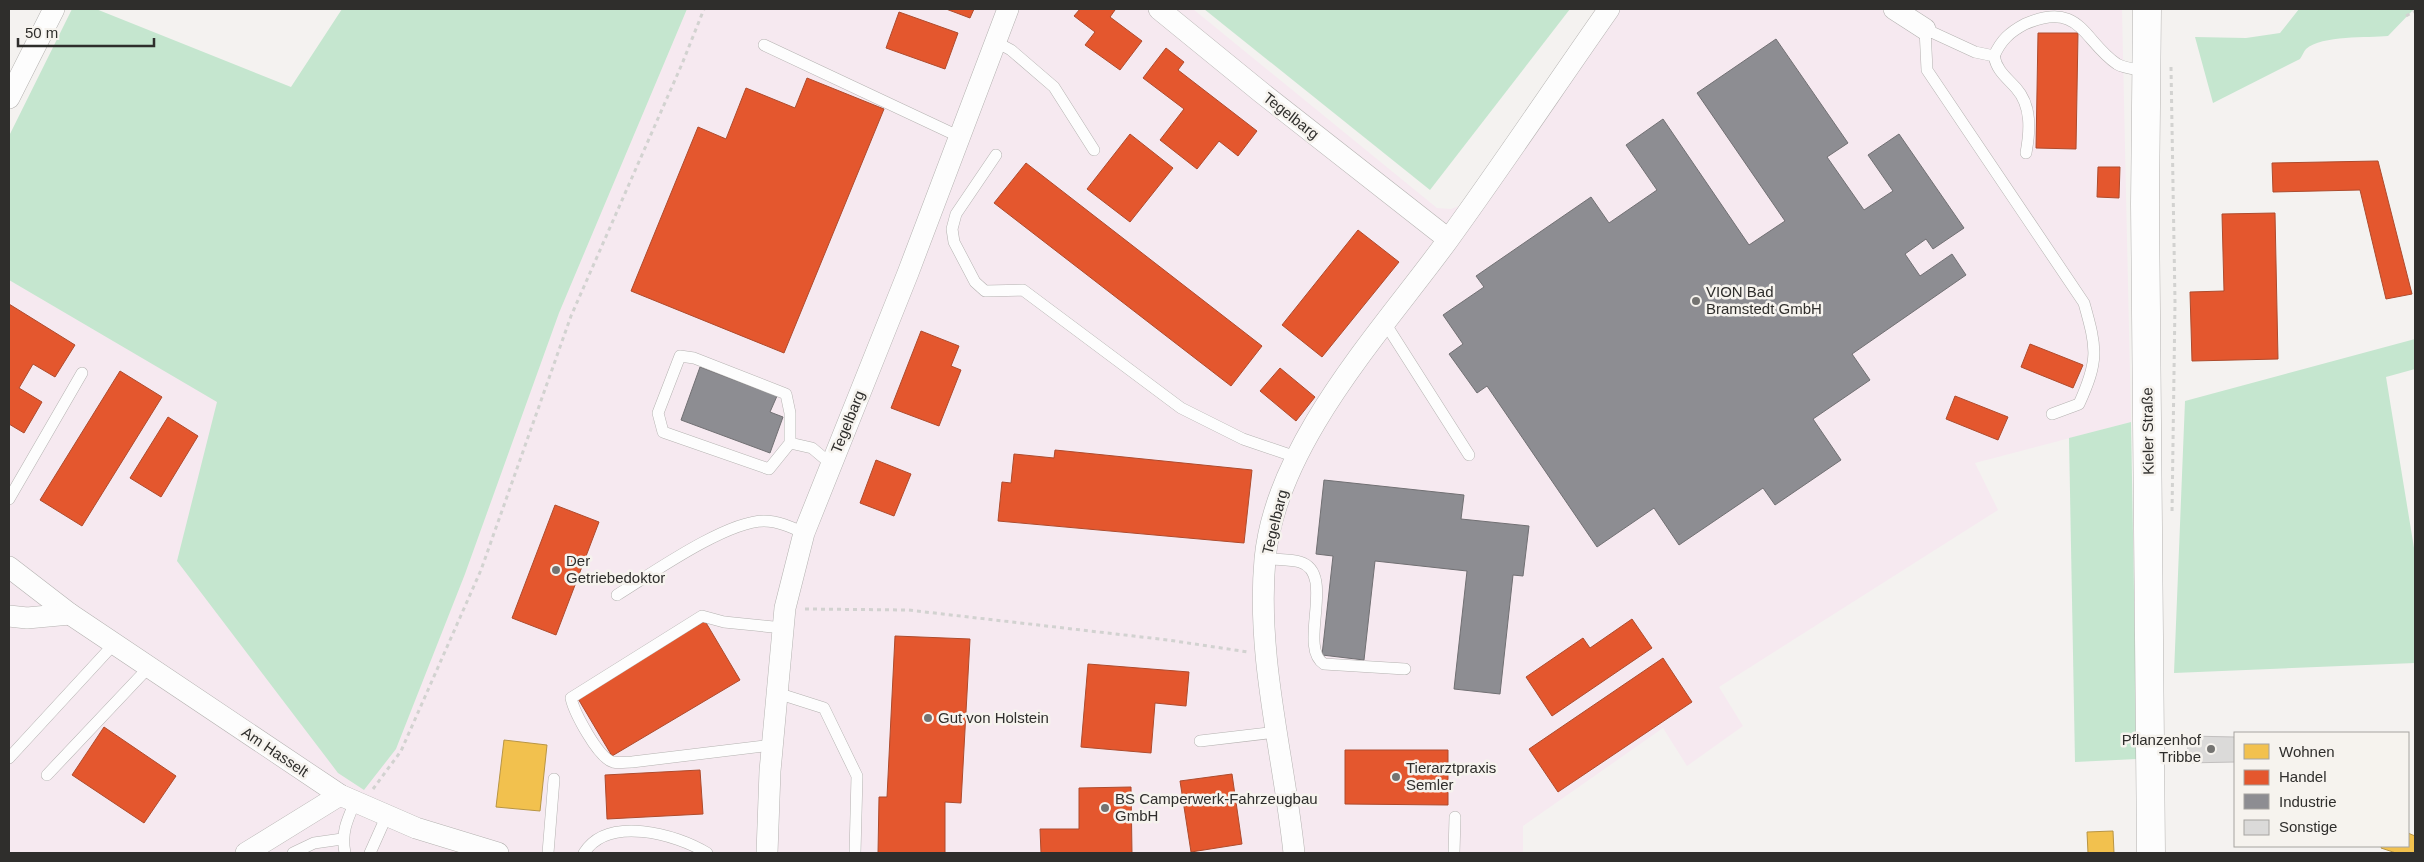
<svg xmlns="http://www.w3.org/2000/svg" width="2424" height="862" font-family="Helvetica,sans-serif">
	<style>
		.commercial { fill: #f6e9f0 }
		.green { fill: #c5e6cf }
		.homes { fill: #f2c14e; stroke: #b89544 }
		.shops { fill: #e4572e; stroke: #ae4b2d }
		.industry { fill: #8d8d92; stroke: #717073 }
		.building { fill: #dbdad9; stroke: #c2c0bf }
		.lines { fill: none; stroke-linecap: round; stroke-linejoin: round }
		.lane-casing { stroke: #b4b2b0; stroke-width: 12 }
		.street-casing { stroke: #b4b2b0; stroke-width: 22 }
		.secondary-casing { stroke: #b4b2b0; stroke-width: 29 }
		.path { stroke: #d2d2d0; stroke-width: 3; stroke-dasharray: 4 4; stroke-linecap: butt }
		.lane { stroke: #fdfdfd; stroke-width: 11 }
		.street { stroke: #fdfdfd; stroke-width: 21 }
		.secondary { stroke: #fdfdfd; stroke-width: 28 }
		.poi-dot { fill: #747371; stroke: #f6f3ee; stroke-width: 2 }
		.labels { text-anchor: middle; stroke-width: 5; stroke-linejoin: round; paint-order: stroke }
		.street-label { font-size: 15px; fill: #2f2e2c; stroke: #f6f3ee }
		.poi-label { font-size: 15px; fill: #2f2e2c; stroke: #f6f3ee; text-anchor: start }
	</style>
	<rect width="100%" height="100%" fill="#f4f2f0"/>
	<path class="commercial" d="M687,9h506l244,199 14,1 16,-6 129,-194h526l9,413 -156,41 23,47 -279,177 24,39 -56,40 -24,-38 -140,98v27h-1514v-573l209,122 -41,159 219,188 69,-175 94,-261z"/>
	<g class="green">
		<path d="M72,9h24l195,78 51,-78h345l-128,304 -94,261 -69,175 -32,41 -26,-17 -161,-212 40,-159 -208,-122v-144z"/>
		<path d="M1204,9h366l-140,181z"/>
		<path d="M2299,9h115l-26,27c-20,2 -66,-1 -82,13 -2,2 -4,7 -6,10l-87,44 -18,-66 51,1 34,-5z"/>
		<path d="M2415,339v30l-29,8 29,177v109l-241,10 11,-272z"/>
		<path d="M2131,422l6,337 -62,3 -6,-324z"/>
	</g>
	<g class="homes">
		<path d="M504,740l43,5 -7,66 -44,-4z"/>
		<path d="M2113,831l1,22h-26l-1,-21z"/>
		<path d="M2408,833l7,3v17h-19l-15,-5 1,-2h26z"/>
	</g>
	<g class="shops">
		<path d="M946,9h28l-4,9z"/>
		<path d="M1080,9h33l2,1 -5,7 32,24 -22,29 -35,-25 10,-13 -21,-16z"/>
		<path d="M899,12l59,21 -13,36 -59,-21z"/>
		<path d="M2038,33h40l-2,116 -40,-1z"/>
		<path d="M1166,48l18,14 -6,8 79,61 -19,25 -19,-15 -22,28 -37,-29 24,-31 -41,-31z"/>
		<path d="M807,78l77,31 -100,244 -153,-62 67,-164 28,12 20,-51 49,20z"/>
		<path d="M1130,134l43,34 -43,54 -43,-33z"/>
		<path d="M2378,161l34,133 -26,5 -26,-109 -87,2 -1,-29z"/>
		<path d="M1026,163l236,183 -31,40 -237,-183z"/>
		<path d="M2098,167h22l-1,31 -22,-1z"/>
		<path d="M2275,213l3,146 -86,2 -2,-69 34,-1 -2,-77z"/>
		<path d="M1358,230l41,32 -77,95 -40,-32z"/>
		<path d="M9,304l66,41 -20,32 -22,-13 -14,24 23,14 -18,31 -15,-9z"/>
		<path d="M921,331l38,15 -8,20 10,4 -22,56 -48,-18z"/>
		<path d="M2030,344l53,21 -10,23 -52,-21z"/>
		<path d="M1280,368l35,29 -19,24 -36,-30z"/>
		<path d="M120,371l42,26 -80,129 -42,-26z"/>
		<path d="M1955,396l53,21 -10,23 -52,-21z"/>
		<path d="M168,417l30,19 -37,61 -31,-19z"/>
		<path d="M1055,450l197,20 -8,73 -246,-22 4,-39 9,1 3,-29 40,4z"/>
		<path d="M876,460l35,14 -17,42 -34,-13z"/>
		<path d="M555,505l44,17 -43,113 -44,-17z"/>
		<path d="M1632,619l20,29 -100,68 -26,-39 57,-39 7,10z"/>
		<path d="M705,621l35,59 -128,76 -35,-59z"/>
		<path d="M895,636l75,3 -9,164 -16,-1v51h-67l1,-56h8z"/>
		<path d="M1663,658l29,44 -134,90 -29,-43z"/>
		<path d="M1088,664l101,8 -3,34 -31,-3 -4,50 -70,-6z"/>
		<path d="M104,727l72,49 -32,47 -72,-48z"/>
		<path d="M1345,750h103v55l-103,-1z"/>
		<path d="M700,770l3,44 -96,5 -2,-44z"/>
		<path d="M1232,774l10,70 -51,8 -11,-71z"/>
		<path d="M1131,787l1,66h-91l-1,-24h39v-41z"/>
	</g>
	<g class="industry">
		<path d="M1776,39l72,104 -21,14 37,53 29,-19 -25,-36 31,-21 65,94 -31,21 -7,-10 -21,15 15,22 32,-22 14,21 -114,79 18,26 -57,39 28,41 -66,45 -12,-17 -84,57 -25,-37 -57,39 -110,-161 -10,7 -28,-39 14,-10 -20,-29 41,-28 -8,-11 115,-79 18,26 48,-33 -31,-45 37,-26 86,126 36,-24 -88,-128z"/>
		<path d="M700,367l77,29 -7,16 13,5 -13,36 -89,-33z"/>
		<path d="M1324,480l140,15 -3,24 68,7 -6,50 -10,-1 -13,119 -46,-5 13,-118 -92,-10 -11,99 -42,-5 11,-99 -17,-2z"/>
	</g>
	<path class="building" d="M2189,736l46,1v25l-49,1z"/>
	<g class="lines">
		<defs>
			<g id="lane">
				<path d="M996,42l15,8 43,37 40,63"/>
				<path d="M764,45l196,92"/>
				<path d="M1994,56c7,-16 16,-24 31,-32 56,-24 58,17 92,40 8,5 21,5 30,7"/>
				<path d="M2026,153c4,-22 6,-47 -10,-65 -10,-11 -19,-17 -22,-32l-19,-4 -50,-23 2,41 157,233c13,46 15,57 -5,101l-27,10"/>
				<path d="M996,155l-40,59 -4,15 2,13 21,40 10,9 38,-1 158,118 62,31 53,18"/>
				<path d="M1385,323l84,132"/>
				<path d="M790,443v-30l-4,-19 -92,-36 -14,-2 -22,57 5,19 106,37 21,-26 22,5 19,16"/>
				<path d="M9,499l73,-126"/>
				<path d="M1265,558c11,2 24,1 35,4 37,11 -3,85 24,102l81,5"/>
				<path d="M617,595c34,-21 109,-74 147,-74 14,0 27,6 40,12"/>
				<path d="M777,693l47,15 33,68 -2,77"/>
				<path d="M1200,741l77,-9"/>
				<path d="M772,745l-140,17c-5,0 -14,1 -19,0 -15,-4 -39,-50 -42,-64l131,-82 22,6 59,6"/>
				<path d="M9,758l105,-114"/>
				<path d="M47,775l102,-108"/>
				<path d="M293,853l21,-10 28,-4"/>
				<path d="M345,853c-4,-20 2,-33 10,-51"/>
				<path d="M370,853l17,-38"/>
				<path d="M548,853l6,-74"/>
				<path d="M584,853c24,-38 92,-19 123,0"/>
				<path d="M1454,853l1,-36"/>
			</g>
			<g id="street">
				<path d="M1159,9l103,84 186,146"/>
				<path d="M1894,9l31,20"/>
				<path d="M9,98l45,-89"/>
				<path d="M9,567l61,47 270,181 76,33 82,25"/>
				<path d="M9,616l18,2 43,-4"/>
				<path d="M246,853l94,-58"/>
				<path d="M767,853l3,-82 15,-163 19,-75 104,-260 100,-264"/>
				<path d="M1294,853c-10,-97 -38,-195 -29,-294 11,-116 116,-227 183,-319 55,-76 107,-154 161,-231"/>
			</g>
			<path id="secondary" d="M2147,9l-2,195 6,649"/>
		</defs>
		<use href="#lane" class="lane-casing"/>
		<use href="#street" class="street-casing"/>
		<use href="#secondary" class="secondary-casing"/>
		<g class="path">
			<path d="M2406,16l9,-5"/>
			<path d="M2171,67l4,235 -3,212"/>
			<path d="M805,609l103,1 260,30 80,12"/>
			<path d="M373,789l28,-38 80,-181 90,-254 111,-252 22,-55"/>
		</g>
		<use href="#lane" class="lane"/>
		<use href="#street" class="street"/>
		<use href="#secondary" class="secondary"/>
	</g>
	<g class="poi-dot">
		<circle cx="1696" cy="301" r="5"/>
		<circle cx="556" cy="570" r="5"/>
		<circle cx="928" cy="718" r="5"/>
		<circle cx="2211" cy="749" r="5"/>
		<circle cx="1396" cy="777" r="5"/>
		<circle cx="1105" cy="808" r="5"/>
	</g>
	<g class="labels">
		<g class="street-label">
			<text transform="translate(1291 116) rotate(38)" y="5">Tegelbarg</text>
			<text transform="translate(848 422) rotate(-68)" y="5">Tegelbarg</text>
			<text transform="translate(2148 431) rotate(-91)" y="5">Kieler Straße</text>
			<text transform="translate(1275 522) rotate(-76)" y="5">Tegelbarg</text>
			<text transform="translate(275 752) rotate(34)" y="5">Am Hasselt</text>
		</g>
		<g class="poi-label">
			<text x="1706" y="297">VION Bad<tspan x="1706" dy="17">Bramstedt GmbH</tspan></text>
			<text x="566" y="566">Der<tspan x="566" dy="17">Getriebedoktor</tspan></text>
			<text x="938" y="723">Gut von Holstein</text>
			<text x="2201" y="745" text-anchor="end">Pflanzenhof<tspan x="2201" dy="17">Tribbe</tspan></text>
			<text x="1406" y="773">Tierarztpraxis<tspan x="1406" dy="17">Semler</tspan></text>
			<text x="1115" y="804">BS Camperwerk-Fahrzeugbau<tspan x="1115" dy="17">GmbH</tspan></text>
		</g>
	</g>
	<rect width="2424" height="862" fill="none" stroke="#2f2e2c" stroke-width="20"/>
	<rect x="2234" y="732" width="175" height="115" fill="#f6f3ee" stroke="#a6a4a0"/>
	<rect x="2244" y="744" width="25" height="15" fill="#f2c14e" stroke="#a6a4a0"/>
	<text x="2279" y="757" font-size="15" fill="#2f2e2c">Wohnen</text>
	<rect x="2244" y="770" width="25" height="15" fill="#e4572e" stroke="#a6a4a0"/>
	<text x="2279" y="782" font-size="15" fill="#2f2e2c">Handel</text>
	<rect x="2244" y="794" width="25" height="15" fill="#8d8d92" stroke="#a6a4a0"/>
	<text x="2279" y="807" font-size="15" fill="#2f2e2c">Industrie</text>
	<rect x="2244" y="820" width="25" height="15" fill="#dbdad9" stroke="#a6a4a0"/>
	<text x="2279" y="832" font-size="15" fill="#2f2e2c">Sonstige</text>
	<path d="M18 38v8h136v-8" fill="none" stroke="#2f2e2c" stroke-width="2.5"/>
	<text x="25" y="38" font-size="15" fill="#2f2e2c" stroke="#f6f3ee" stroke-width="4" paint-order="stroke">50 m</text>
</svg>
